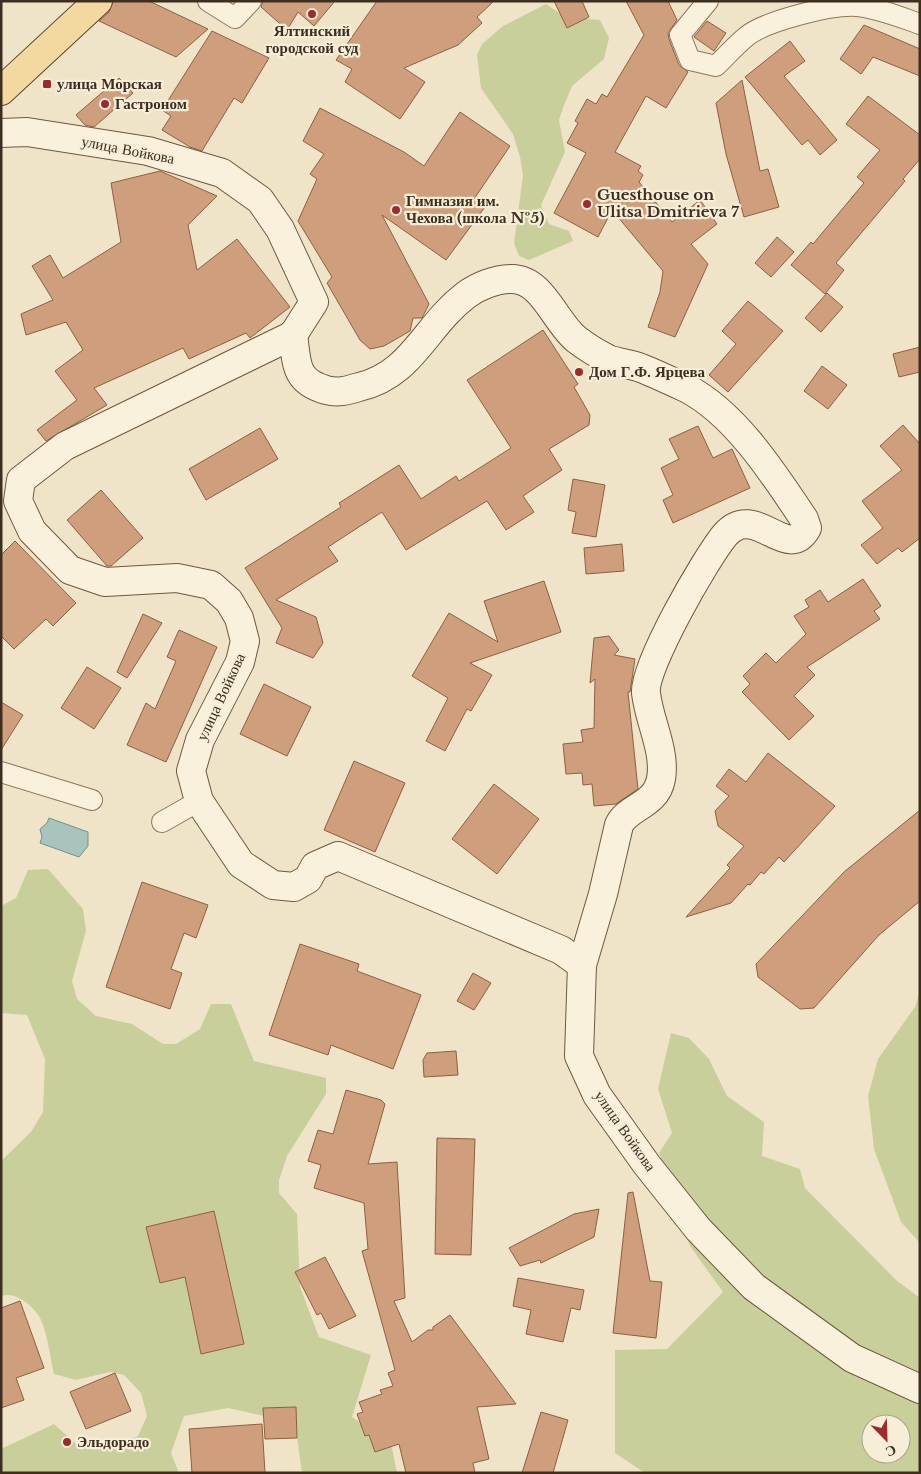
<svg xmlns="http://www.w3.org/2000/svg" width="921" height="1474" font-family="'Libre Baskerville',serif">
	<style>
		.green { fill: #c9cf9b; fill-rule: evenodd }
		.water { fill: #a9c4bc; stroke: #6f938a }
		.building { fill: #cf9f7d; stroke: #8d5f41 }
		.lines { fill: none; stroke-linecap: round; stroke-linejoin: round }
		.street-casing { stroke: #8d765c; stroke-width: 22 }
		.secondary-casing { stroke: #6f573f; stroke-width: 30 }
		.primary-casing { stroke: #5b4430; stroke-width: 30 }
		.street { stroke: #faf1dc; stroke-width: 20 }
		.secondary { stroke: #faf1dc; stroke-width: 28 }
		.primary { stroke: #f3d9a0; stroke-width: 28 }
		.poi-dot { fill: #9e2a2b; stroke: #f7eed8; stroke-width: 2 }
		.labels { text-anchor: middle; stroke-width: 4.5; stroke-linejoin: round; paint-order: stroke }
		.poi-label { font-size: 15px; font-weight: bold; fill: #3d2e20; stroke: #f7eed8; text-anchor: start }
		.street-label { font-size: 15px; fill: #3d2e20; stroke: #f7eed8 }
	</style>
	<rect width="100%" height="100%" fill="#f0e4c8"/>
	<g class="green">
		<path d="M546,4l19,13 35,3 9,18 -5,21 -32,27 -9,22 -4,12 6,32 -24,53 8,19 20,7 4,10 -44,19 -10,-4 -5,-13 9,-68 -3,-18 -7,-23 -32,-46 -4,-33 5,-11 21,-18z"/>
		<path d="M48,869l35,40 3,22 -14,50 5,18 19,17 36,8 31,20h13l24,-15 11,-25h20l23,57 72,17v16l-39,62 -8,24v13l18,21 3,73 19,50 52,18 -19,62 39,26 6,30h-95l-7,-50 -67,-15 -44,8 -13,37 8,20h-178v-24l53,-25 21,19 43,1 20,-8 9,-20 -6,-23 -17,-18 -14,-3 -34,8 -22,-6c-4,-17 -6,-38 -13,-54 -6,-13 -25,-29 -40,-24v-135l30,-29 12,-20 2,-53 -18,-44 -26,-2v-107l15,-8 12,-28zM214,1211l13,56 -67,16 -14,-56zM229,1274l15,70 -43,10 -15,-70z"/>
		<path d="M920,991v252l-19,-21 -27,-73 -6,-53 10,-37 37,-52z"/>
		<path d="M671,1033l18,5 20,21 18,37 37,26 -2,34 38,13 5,19 91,92 24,18v175h-275l-30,-20v-103l52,-1 56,-57 -33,-46 -31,-93 13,-20 -14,-44zM871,1424h30v30h-30z"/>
	</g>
	<path class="water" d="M49,818l39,14v14l-9,11 -39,-14 2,-6 -2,-8 7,-6z"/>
	<g class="building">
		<path d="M113,1h36l59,28 -32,28 -77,-36 10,-9z"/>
		<path d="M263,1h72l-21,25 -16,-14 -11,18 -26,-23z"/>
		<path d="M377,1h117l-17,16 5,6 -24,22 -54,23 21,14 -25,37 -55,-37 7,-13 -16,-9z"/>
		<path d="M554,1h28l7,16 -22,11z"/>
		<path d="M626,1h42l9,19 -9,13 1,6 10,26 9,7 -22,36 -20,-12 -31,56 26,14 -3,5 5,4 -4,7 33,40 28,-22 17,24 -26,20 17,20 -33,73 -27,-10 12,-35 3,-21 -51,-61 -14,27 -44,-24 32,-60 -19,-10 11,-20 -3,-2 12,-22 9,5 6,-10 5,3 37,-62z"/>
		<path d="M707,21l19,12 -12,18 -20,-14z"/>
		<path d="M864,25l56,24v27l-47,-19 -12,17 -21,-15z"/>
		<path d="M212,31l57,27 -27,45 -8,-5 -32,53 -12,-4 -28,-17 9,-14 -9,-6z"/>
		<path d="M790,41l15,20 -21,15 53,64 -17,15 -12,-15 -6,5 -57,-68z"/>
		<path d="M119,78l14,15 -39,34 -9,-2 -9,-10z"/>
		<path d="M742,80l18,91 8,-2 11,38 -35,10 -18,-63 -10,-51z"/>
		<path d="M868,96l52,39v24l-17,20 2,2 -69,82 8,7 -19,24 -34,-29 20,-23 2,2 51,-61 -7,-6 23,-27 -34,-26z"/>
		<path d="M320,108l84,44 20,14 36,-54 50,34 -36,53 11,8 -39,53 -64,-45 47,89 -7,14h-9l-3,13 -26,15 -14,3 -10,-9 -33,-57 5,-6 -34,-56 19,-42 -7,-5 14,-20 -21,-13z"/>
		<path d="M160,171l57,25 -29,29 9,45 40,-31 53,68 -40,31 -4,-5 -57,26 -6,-11 -89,40 13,17 -61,36 -9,-11 40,-30 -22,-29 28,-21 -17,-28 -40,13 -5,-21 32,-14 -21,-34 18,-11 13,23 58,-36 -10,-59z"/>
		<path d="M777,237l17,15 -23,25 -16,-14z"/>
		<path d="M827,293l16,14 -22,25 -16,-14z"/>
		<path d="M748,301l35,30 -55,61 -19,-17 27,-31 -14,-13z"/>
		<path d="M543,330l35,54 -4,3 16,28 -1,10 -40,24 13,21 -39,26 11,16 -28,18 -19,-29 -81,49 -24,-38 -54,35 10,14 -62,39 40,17 7,26 -10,15 -37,-15 6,-15 -37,-60 96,-61 -2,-4 60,-38 22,34 35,-23 3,5 52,-33 -44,-68z"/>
		<path d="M920,347v25l-21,5 -6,-23z"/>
		<path d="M822,366l25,19 -19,24 -24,-18z"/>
		<path d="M903,425l17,19v94l-18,14 -4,-4 -21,16 -16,-19 22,-17 -21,-27 40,-31 -22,-24z"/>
		<path d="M698,426l15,32 19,-9 18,39 -77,35 -10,-23 10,-5 -12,-27 18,-9 -10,-20z"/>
		<path d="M260,428l18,31 -72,41 -17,-31z"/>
		<path d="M573,479l32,6 -9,52 -24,-4 4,-21 -8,-2z"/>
		<path d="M101,490l42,48 -32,28h-4l-40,-46z"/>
		<path d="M15,541l61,62 -23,23 -7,-7 -32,30 -13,-13v-81z"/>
		<path d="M622,544l2,27 -38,3 -2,-26z"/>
		<path d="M863,579l18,27 -7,5 6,8 -73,48 8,8 -21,21 20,20 -25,24 -47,-48 8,-8 -7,-8 23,-23 10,10 30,-29 -12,-18 15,-9 -4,-7 15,-10 8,12z"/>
		<path d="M544,581l17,51 -91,31 22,12 -21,36 -4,-2 -22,42 -19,-10 22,-43 -36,-22 37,-63 49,29 -14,-41z"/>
		<path d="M143,614l19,9 -35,55 -10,-6z"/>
		<path d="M179,630l38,17 -51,115 -39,-17 19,-42 9,6 21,-48 -9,-4z"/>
		<path d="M609,636l10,14 -5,5 21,4 -5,33h-2l10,97 -22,15 -22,2 -2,-22 -9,1 -1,-12 -16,1 -3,-30 20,-2 -2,-12 13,-2 1,-49 -5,4 4,-45z"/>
		<path d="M87,667l34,21 -27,41 -33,-21z"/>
		<path d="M264,684l47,23 -24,49 -47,-22z"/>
		<path d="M1,702l22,13 -22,35z"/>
		<path d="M768,753l67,53 -51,56 -5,-5 -15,17 -3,-2 -11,13 -2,-1 -17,19 -45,14 44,-49 -3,-3 17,-19 -26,-20 -3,-15 14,-15 -13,-10 13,-17 17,13z"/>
		<path d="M354,761l51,22 -30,69 -51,-22z"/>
		<path d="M494,784l45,35 -42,55 -45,-35z"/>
		<path d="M920,810v91l-41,34 -65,73 -14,1 -42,-32 -2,-13 88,-92z"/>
		<path d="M142,882l66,23 -12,33 -12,-5 -13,36 11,4 -12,36 -64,-22z"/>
		<path d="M300,944l59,20 -2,7 64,24 -28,74 -62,-24 -3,10 -59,-20z"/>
		<path d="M473,973l18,10 -17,27 -17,-9z"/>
		<path d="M456,1051l2,24 -34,2 -1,-17 4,-7z"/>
		<path d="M346,1090l35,10 4,4 -17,60 29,-2 8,136 -11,3 18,41 16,-12h5v-3l17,-12 66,89 -39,3 12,52 -16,4 2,10h-69l-7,-29 -24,8 -6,-17 -4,1 -8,-22 6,-2 -4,-10 23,-8 -2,-4 13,-4 -5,-13 7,-3 -33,-119 6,-2 -4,-46 -50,-15 7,-23 -13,-4 10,-31 15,4z"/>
		<path d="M437,1138l38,1 -4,116 -36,-1z"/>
		<path d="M633,1192l17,89 12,1 -6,56 -43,-5 15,-140z"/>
		<path d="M599,1209l-5,28 -53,26 -1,-3 -20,6 -11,-18 65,-34z"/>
		<path d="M214,1211l30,133 -43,10 -16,-77 -25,6 -14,-56z"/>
		<path d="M325,1257l31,59 -27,13 -8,-16 -4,2 -22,-43z"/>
		<path d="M518,1278l66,12 -4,20 -9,-2 -8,34 -37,-8 5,-24 -18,-4z"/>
		<path d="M20,1301l24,67 -28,10 8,22 -23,8v-100z"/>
		<path d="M115,1373l16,38 -45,18 -16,-37z"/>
		<path d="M296,1407l1,31 -32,1 -2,-31z"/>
		<path d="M541,1412l27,8 -15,53h-31z"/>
		<path d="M262,1424l3,49h-73l-3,-44z"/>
	</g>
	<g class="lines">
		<defs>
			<g id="street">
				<path d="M208,1l27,17 16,-17"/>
				<path d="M708,1l-28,34 10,25 26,6c10,-10 20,-21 31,-30 19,-15 85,-32 110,-30 21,2 43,11 63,18"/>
				<path d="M1,772l91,28"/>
				<path d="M162,822l37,-21"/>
			</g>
			<g id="secondary">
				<path d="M1,133l26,-1 121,19 74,22 38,27 20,29 34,73 -21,33 -228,111 -44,34 -3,21 14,30 38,39 35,12 72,-4 34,7 18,16 10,17 6,23 -5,21 -40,78 -9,31 8,30 42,63 32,21 21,2 14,-8 7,-13 23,-10 223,94 21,15"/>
				<path d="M293,334c4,29 1,47 33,56 12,3 20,1 33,-3 54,-13 66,-61 107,-92 12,-9 30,-16 45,-16 31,-1 44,43 65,60 9,7 22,15 32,20 11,4 22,5 33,9 15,6 30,13 45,20 49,25 88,86 118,131l3,9c-20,36 -52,-28 -82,7 -19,23 -82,132 -79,158 3,28 20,58 15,86 -5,27 -33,27 -42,46l-16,69 -21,71 -3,91 18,39 50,70 51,64 56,58 98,71 68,31"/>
			</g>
			<path id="primary" d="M1,91l97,-90"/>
		</defs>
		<use href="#street" class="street-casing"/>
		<use href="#secondary" class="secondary-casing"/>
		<use href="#primary" class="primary-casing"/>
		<use href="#street" class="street"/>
		<use href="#secondary" class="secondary"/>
		<use href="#primary" class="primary"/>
	</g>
	<g class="poi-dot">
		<circle cx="312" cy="14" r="5"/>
		<rect x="42" y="79" width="10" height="10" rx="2.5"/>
		<circle cx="105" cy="104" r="5"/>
		<circle cx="587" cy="204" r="5"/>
		<circle cx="396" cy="210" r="5"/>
		<circle cx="579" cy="372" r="5"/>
		<circle cx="67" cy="1442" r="5"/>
	</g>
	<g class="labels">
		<g class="poi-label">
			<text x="312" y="36" text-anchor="middle">Ялтинский<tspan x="312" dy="17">городской суд</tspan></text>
			<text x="57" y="89">улица Морская</text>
			<text x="115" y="109">Гастроном</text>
			<text x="597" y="200">Guesthouse on<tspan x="597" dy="17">Ulitsa Dmitrieva 7</tspan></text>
			<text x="406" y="206">Гимназия им.<tspan x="406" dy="17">Чехова (школа №5)</tspan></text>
			<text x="589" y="377">Дом Г.Ф. Ярцева</text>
			<text x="77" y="1447">Эльдорадо</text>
		</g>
		<g class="street-label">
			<text transform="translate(128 150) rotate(11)" y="5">улица Войкова</text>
			<text transform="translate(221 697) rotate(-65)" y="5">улица Войкова</text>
			<text transform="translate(625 1131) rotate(55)" y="5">улица Войкова</text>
		</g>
	</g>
	<rect width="921" height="1474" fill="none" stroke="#3d2e20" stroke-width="5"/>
	<g transform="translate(886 1439) rotate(157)"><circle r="24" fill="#f7eed8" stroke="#ada18e"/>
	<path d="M0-4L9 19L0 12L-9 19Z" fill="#9e2a2b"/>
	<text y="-8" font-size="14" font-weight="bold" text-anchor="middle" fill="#3d2e20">С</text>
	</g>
</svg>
